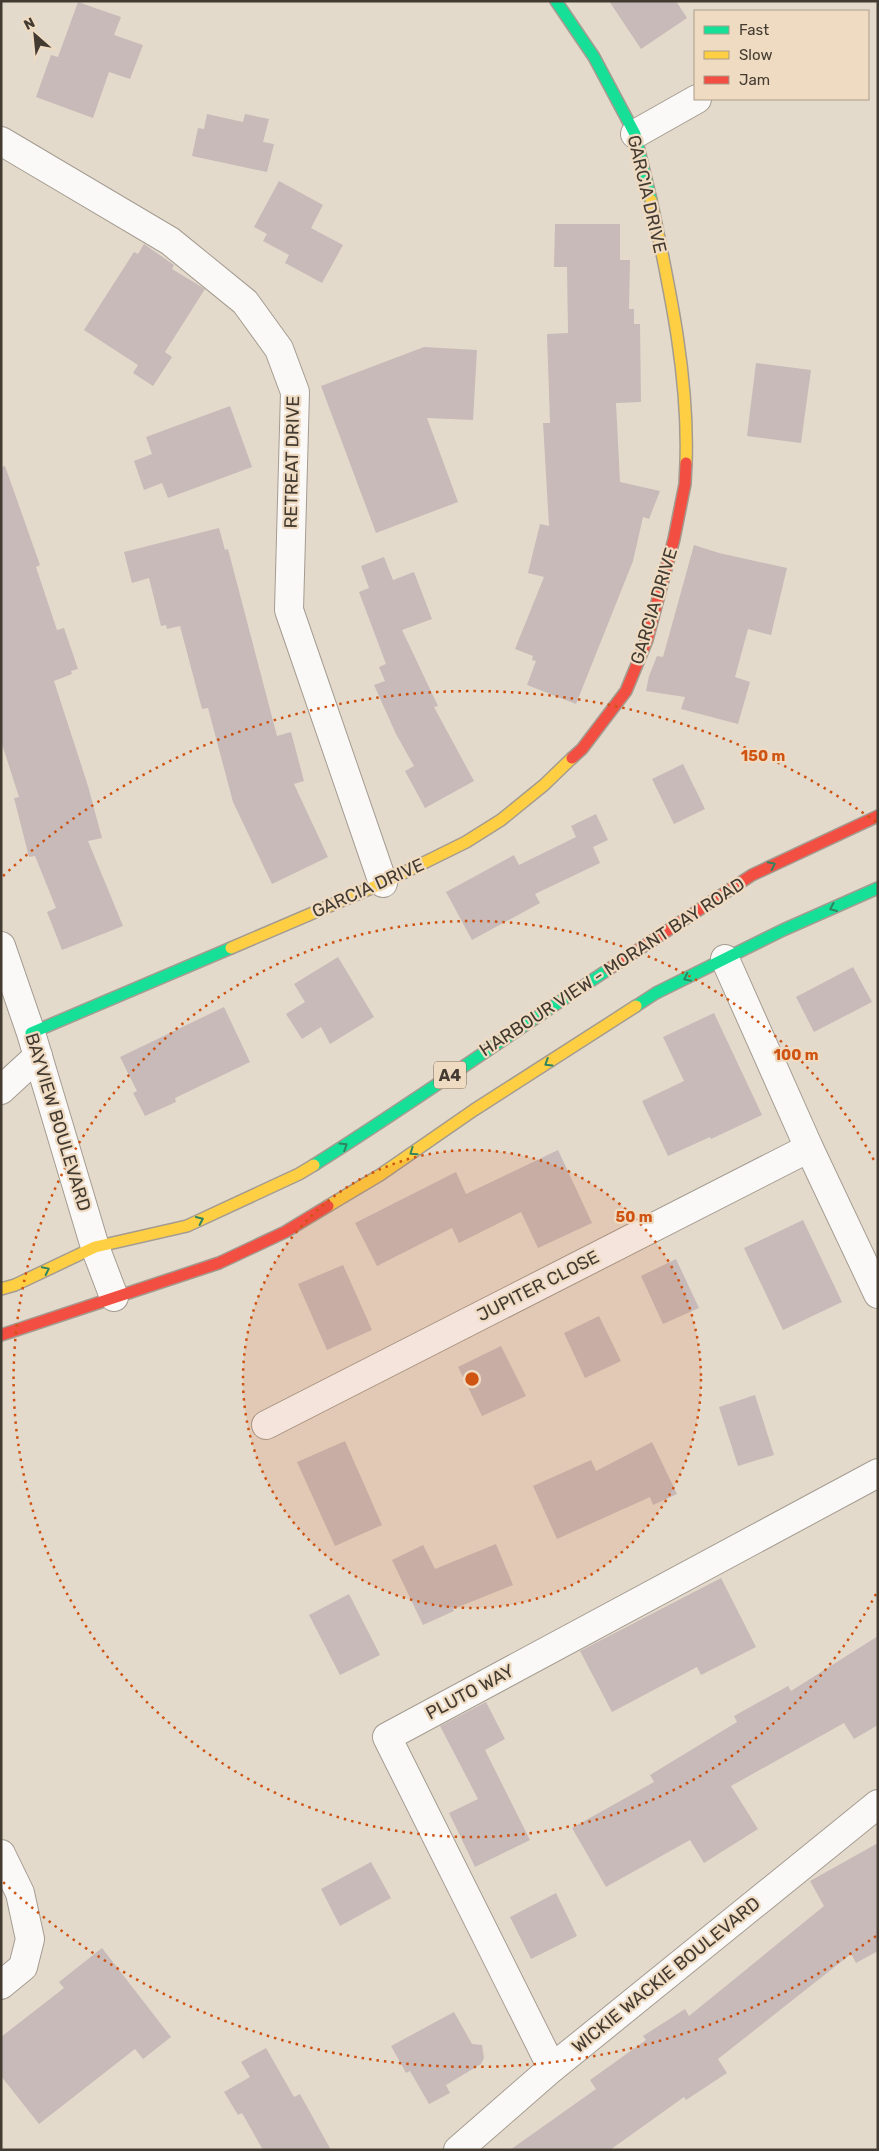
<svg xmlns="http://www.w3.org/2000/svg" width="879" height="2151" font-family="Rubik,sans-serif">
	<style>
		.building { fill: #c7bab8 }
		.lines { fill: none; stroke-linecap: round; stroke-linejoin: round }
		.street-casing { stroke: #a49c91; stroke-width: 30 }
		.fast-casing { stroke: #a49c91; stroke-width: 14 }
		.slow-casing { stroke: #a49c91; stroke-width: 14 }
		.jam-casing { stroke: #a49c91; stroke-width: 14 }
		.street { stroke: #fbf9f7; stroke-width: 28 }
		.fast { stroke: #16e098; stroke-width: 11 }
		.slow { stroke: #ffcf43; stroke-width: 11 }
		.jam { stroke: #f24e42; stroke-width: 11 }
		.oneway { stroke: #2f855f }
		.ring { fill: none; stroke: #cf5412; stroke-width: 2.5; stroke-dasharray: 2.5 5 }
		.labels { text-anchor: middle; stroke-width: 4.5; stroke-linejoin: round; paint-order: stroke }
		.shield { fill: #efdbc2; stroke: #776b5c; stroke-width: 1 }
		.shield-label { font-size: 16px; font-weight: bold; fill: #433b31 }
		.street-label { font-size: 18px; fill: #433b31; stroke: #efdbc2 }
		.centre { fill: #cf5412; stroke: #efdbc2; stroke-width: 2.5 }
		.ring-label { font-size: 15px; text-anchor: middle; font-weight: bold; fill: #cf5412; stroke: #efdbc2; stroke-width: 4.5; stroke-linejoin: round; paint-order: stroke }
	</style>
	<rect width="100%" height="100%" fill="#e4dacc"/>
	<g class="building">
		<path d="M609,1h67l11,17 -46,31z"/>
		<path d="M78,2l43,15 -7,18 29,10 -13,34 -21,-7 -16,46 -57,-21 15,-42 7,2z"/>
		<path d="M207,114l36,8 2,-8 24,5 -6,23 11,2 -7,28 -75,-16 6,-28 6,1z"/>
		<path d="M279,181l44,24 -12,23 32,17 -21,38 -37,-20 4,-8 -26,-14 4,-7 -13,-7z"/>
		<path d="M555,224h65v36h10l-1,49h5v15h6l1,78 -25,1 4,79 40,9 -11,28 -6,-2 -10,44 -57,143 -49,-19 9,-24 -4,-1 1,-4 -18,-7 29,-72 -16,-4 12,-49 9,2 -6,-103h7l-3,-89 21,-1 -1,-66h-13z"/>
		<path d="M144,244l30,21 -2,4 33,20 -40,63 7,5 -19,29 -20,-13 5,-8 -54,-35 50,-78 4,2z"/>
		<path d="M424,347l53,3 -4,70 -46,-2 31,84 -82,31 -55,-147z"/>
		<path d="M756,363l55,7 -10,73 -54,-7z"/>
		<path d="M230,406l22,61 -84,31 -6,-15 -18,7 -10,-29 18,-7 -6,-17z"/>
		<path d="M5,466l35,99 -4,2 21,63 7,-2 14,41 -7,2 1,3 -18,7 34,105 14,52 -14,3 35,85 -61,24 -15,-38 9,-4 -21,-52 -6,1 -15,-59 5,-1 -18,-56v-274z"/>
		<path d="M219,528l6,22 3,-1 49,187 14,-4 13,49 -10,3 34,73 -56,27 -39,-82 -25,-94 -6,1 -22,-83 -13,3 -1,-4 -5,1 -12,-48 -17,5 -8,-31z"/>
		<path d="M694,545l25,8 68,15 -16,67 -23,-6 -13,48 15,5 -12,42 -57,-15 4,-12 -39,-6 3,-15 8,-20 6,1z"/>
		<path d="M384,557l9,23 21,-8 18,47 -30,11 36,76 -4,1 40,74 -49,27 -20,-37 9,-5 -18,-32 -22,-49 11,-4 -6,-14 7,-3 -27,-72 10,-4 -8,-22z"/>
		<path d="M683,764l22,45 -31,15 -22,-45z"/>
		<path d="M596,814l12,26 -15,7 7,16 -65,31 5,9 -68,37 -26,-48 68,-37 5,10 57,-28 -5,-11z"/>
		<path d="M338,957l36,60 -44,27 -9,-17 -19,12 -16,-25 19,-12 -11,-18z"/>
		<path d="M853,967l19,35 -58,30 -18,-35z"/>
		<path d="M224,1007l26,55 -75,36 1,4 -31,14 -12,-23 4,-2 -17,-34z"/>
		<path d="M714,1013l48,102 -51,24 -1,-2 -42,19 -26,-55 42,-20 -21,-44z"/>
		<path d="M558,1150l34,73 -54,25 -17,-36 -62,31 -7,-15 -75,38 -22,-43 101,-51 10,22z"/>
		<path d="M803,1220l39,82 -59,28 -39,-82z"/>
		<path d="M676,1259l23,49 -36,16 -22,-48z"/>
		<path d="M343,1265l29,65 -45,20 -29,-66z"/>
		<path d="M599,1316l22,45 -36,17 -21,-45z"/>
		<path d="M501,1346l25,50 -44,20 -24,-49z"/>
		<path d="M755,1395l19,60 -36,11 -19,-59z"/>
		<path d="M345,1441l37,84 -47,21 -38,-84z"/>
		<path d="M652,1442l25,52 -24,11 -3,-8 -93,42 -24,-53 58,-26 5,11z"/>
		<path d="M496,1544l17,41 -60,24 1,2 -31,14 -31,-65 31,-15 12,24z"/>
		<path d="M721,1578l35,69 -55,28 -4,-8 -85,45 -32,-61z"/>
		<path d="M349,1594l31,61 -40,20 -31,-60z"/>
		<path d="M878,1636v89l-24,14 -10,-16 -113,63 27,43 -54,34 -14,-23 -84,47 -34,-59 82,-46 -4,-7 87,-53 -3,-6 54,-30 3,5z"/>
		<path d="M486,1702l19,37 -20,11 45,90 -55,27 -26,-54 29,-14 -38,-73z"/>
		<path d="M878,1843v108l-22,12 -5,-9 -133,105 9,14 -41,27 -2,-3 -74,53h-100l86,-61 -6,-9 56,-40 -3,-4 42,-27 4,7 135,-110 -14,-25z"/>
		<path d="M371,1862l20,36 -51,28 -19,-37z"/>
		<path d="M556,1893l21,43 -46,23 -21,-42z"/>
		<path d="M102,1948l69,89 -28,22 -8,-10 -96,75 -38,-48v-39l63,-49 -5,-6z"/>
		<path d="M454,2012l18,32 10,1 2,13 -3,6 -35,21 4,8 -21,11 -19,-33 -4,2 -15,-27z"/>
		<path d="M266,2048l28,49 6,-3 31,56h-68l-21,-37 -4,2 -14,-23 26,-15 -9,-15z"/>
	</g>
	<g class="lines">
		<defs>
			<g id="street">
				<path d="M635,134l62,-35"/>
				<path d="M1,141l169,100 75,61 34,47 16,43 -6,218 94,273"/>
				<path d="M1,946l30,87 64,214 19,50"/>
				<path d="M725,959l84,189 69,146"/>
				<path d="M1,1090l37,-34"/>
				<path d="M266,1425l543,-277"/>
				<path d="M1,1854l19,39 10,46 -7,28 -22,18"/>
				<path d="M552,2068l-165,-331 491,-264"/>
				<path d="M458,2150l94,-82 326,-264"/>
			</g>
			<g id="fast">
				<path d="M556,1l38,56 41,77 16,66"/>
				<path d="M636,1006l20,-13 127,-63 95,-42"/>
				<path d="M31,1033l200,-85"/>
				<path d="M314,1165c100,-63 196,-131 295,-196"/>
			</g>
			<g id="slow">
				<path d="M651,200c18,86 38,175 35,263"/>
				<path d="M231,948l152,-65 83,-41 35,-22 43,-35 28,-27"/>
				<path d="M328,1206l52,-31 94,-65 162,-104"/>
				<path d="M1,1289l14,-4 80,-38 92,-21 112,-52 15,-9"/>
			</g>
			<g id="jam">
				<path d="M572,758l10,-9 44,-58 21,-51 27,-101 11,-55 1,-21"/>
				<path d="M609,969l143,-94 126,-59"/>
				<path d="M1,1335l218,-72 66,-31 43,-26"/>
			</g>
		</defs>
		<use href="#street" class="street-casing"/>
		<use href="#fast" class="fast-casing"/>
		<use href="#slow" class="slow-casing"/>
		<use href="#jam" class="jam-casing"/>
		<use href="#street" class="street"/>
		<use href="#fast" class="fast"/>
		<use href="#slow" class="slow"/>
		<use href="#jam" class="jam"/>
	</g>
	<defs><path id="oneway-chevron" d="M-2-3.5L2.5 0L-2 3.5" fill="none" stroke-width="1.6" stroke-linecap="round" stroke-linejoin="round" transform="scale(1.25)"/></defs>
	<g class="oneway">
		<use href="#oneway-chevron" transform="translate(772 865) rotate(-26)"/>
		<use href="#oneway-chevron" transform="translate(833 908) rotate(156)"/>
		<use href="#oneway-chevron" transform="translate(687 978) rotate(154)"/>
		<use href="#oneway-chevron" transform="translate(548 1063) rotate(148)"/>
		<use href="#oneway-chevron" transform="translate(344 1146) rotate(-32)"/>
		<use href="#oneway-chevron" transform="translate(413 1152) rotate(145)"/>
		<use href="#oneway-chevron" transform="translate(200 1220) rotate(-25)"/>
		<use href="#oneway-chevron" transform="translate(46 1270) rotate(-26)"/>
	</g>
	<circle cx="472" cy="1379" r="229" fill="#cf5412" fill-opacity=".12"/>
	<g class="ring">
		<circle cx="472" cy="1379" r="229"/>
		<path d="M876 1594A458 458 0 1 1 876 1164"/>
		<path d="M876 1936A688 688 0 0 1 3 1882M3 876A688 688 0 0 1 876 822"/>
	</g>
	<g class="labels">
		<rect class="shield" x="434" y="1061.5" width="32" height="27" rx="4"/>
		<g class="shield-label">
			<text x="450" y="1081">A4</text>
		</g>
		<g class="street-label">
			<text transform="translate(647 194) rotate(77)" y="6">GARCIA DRIVE</text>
			<text transform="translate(292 462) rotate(-89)" y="6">RETREAT DRIVE</text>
			<text transform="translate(654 606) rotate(-73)" y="6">GARCIA DRIVE</text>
			<text transform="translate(368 888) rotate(-24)" y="6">GARCIA DRIVE</text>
			<text transform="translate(612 967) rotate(-33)" y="6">HARBOUR VIEW - MORANT BAY ROAD</text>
			<text transform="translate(58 1122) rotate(73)" y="6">BAYVIEW BOULEVARD</text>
			<text transform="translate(538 1286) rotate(-27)" y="6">JUPITER CLOSE</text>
			<text transform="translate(470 1692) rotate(-28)" y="6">PLUTO WAY</text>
			<text transform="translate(666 1975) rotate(-39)" y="6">WICKIE WACKIE BOULEVARD</text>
		</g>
	</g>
	<circle cx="472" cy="1379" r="8" class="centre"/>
	<g class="ring-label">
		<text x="763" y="761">150 m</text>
		<text x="796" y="1060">100 m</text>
		<text x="634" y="1222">50 m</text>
	</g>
	<rect width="879" height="2151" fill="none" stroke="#433b31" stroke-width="5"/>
	<rect x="694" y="10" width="175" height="90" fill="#efdbc2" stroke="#aa9b88"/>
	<rect x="704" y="26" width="25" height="8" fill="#16e098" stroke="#aa9b88"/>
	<text x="739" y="35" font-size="15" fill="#433b31">Fast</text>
	<rect x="704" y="51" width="25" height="8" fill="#ffcf43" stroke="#aa9b88"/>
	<text x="739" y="60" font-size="15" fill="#433b31">Slow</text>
	<rect x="704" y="76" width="25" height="8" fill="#f24e42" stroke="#aa9b88"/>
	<text x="739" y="85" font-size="15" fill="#433b31">Jam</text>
	<g transform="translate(35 35) rotate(333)" stroke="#efdbc2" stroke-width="4" paint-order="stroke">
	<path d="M0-4L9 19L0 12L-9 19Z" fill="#433b31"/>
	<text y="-8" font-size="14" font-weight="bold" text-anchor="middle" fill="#433b31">N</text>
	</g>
</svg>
